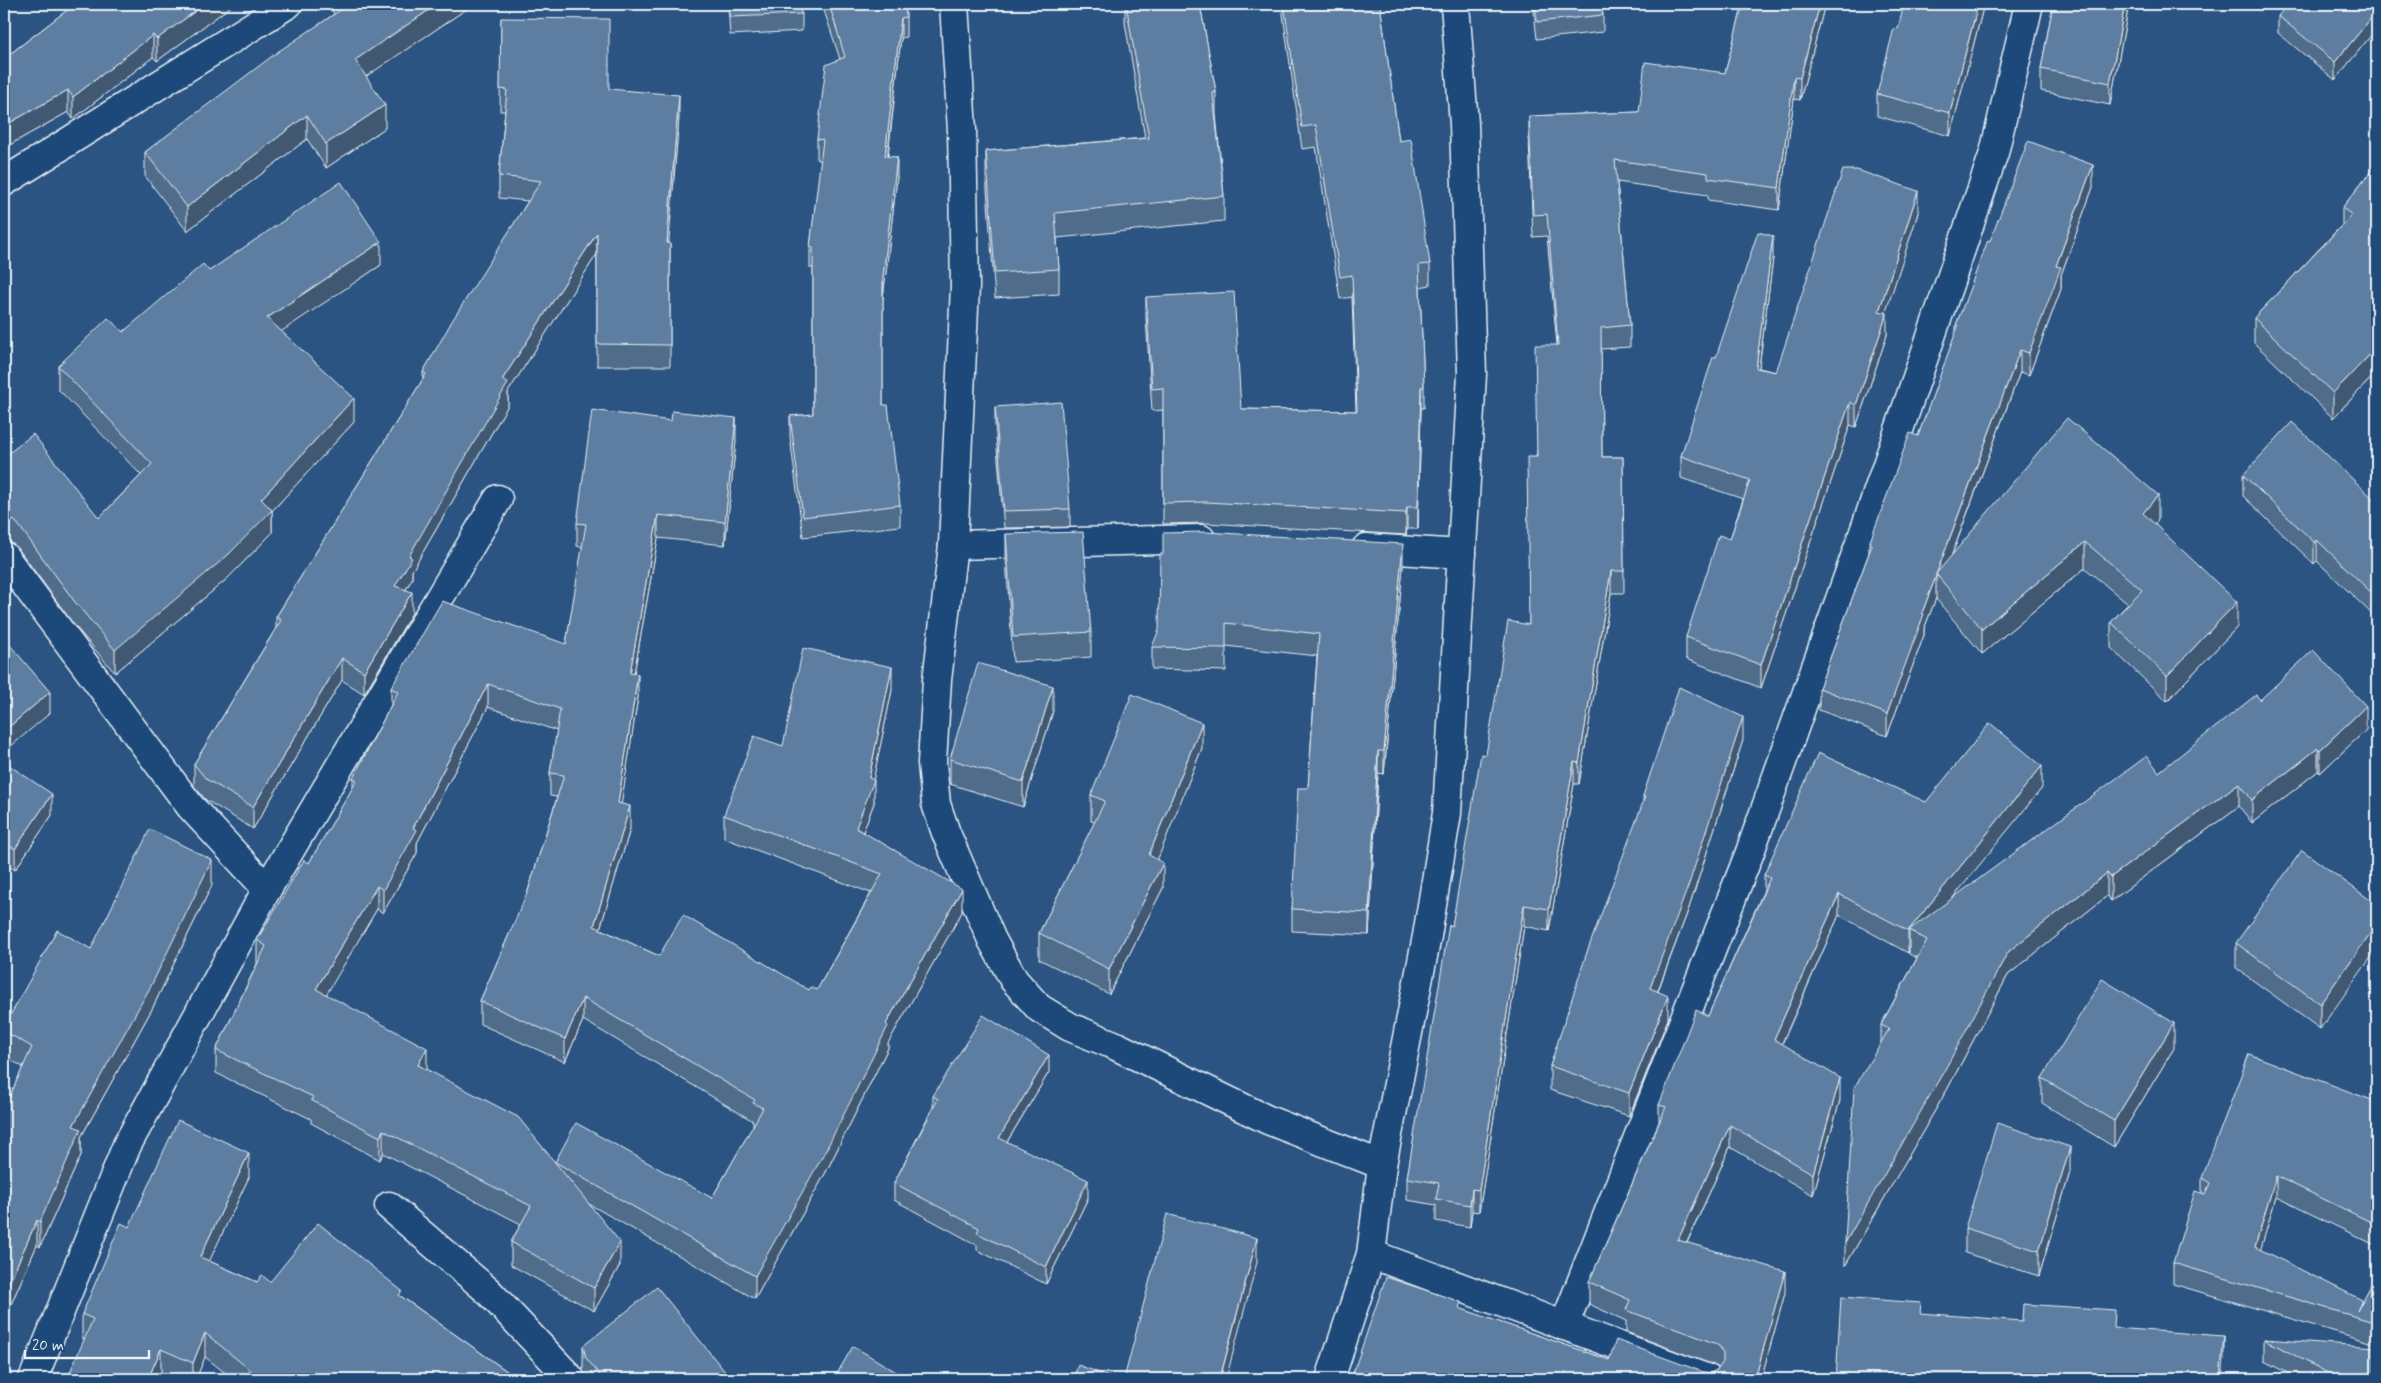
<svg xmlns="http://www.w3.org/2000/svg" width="2381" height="1383" font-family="Mynerve,sans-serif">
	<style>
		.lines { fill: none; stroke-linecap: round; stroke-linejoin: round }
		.minor-casing { stroke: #e8f1f8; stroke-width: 31 }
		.minor { stroke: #1f4a7a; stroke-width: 28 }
		.wall { fill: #506c8a; stroke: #e8f1f8; fill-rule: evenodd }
		.shaded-wall { fill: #415871; stroke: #e8f1f8 }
		.building { fill: #5d7da1; stroke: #e8f1f8 }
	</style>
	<rect width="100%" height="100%" fill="#2b5482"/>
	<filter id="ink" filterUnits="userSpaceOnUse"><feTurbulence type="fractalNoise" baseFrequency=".02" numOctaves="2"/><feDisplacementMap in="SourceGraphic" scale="10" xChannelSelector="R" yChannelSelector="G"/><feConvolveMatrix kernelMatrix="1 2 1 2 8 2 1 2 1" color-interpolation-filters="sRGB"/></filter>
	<g filter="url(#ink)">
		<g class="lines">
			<defs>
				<g id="minor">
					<path d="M954,4l8,126 3,156 -12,259 -16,135 -5,83 4,41 10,29 46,107 22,40 25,28 31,19 44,18 154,75 114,45"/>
					<path d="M4,182l284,-178"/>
					<path d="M953,545l248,-6"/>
					<path d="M1366,548l96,6"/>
					<path d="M4,556l186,250 77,83"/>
					<path d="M389,1206l99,85 83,88"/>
					<path d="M1371,1254l337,125"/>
					<path d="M1564,1326l186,-474 116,-326 128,-373 35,-149"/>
					<path d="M33,1379l94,-234 140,-256 231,-390"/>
					<path d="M1330,1379l41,-125 11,-89 45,-229 20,-123 25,-439 -8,-250 -9,-120"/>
				</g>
			</defs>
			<use href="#minor" class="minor-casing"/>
			<use href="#minor" class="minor"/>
		</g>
		<g class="wall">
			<path d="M75,4h159l-77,57 -4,-4 -80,62 -5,-7 -64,36v-94l2,3z"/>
			<path d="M332,4h142l-108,72 19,52 -59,40 -19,-29 -120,92 -42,-55v-24l189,-138 -2,-4z"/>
			<path d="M728,4h68l6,10v17l-72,4z"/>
			<path d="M822,4h83l1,13v20l-5,1 -13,118 9,21 -14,121v107l17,100v21l-97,11 -13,-100v-21l23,-2v-146h-3v-21l11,-87h-4v-21l23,-80z"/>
			<path d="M1125,4h75l16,88v22l8,82v25l-167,17 2,31v25l-64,4 -9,-122v-25l159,-13 -20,-115z"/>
			<path d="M1283,4h97l19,137 31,123v21l-10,2 4,100v21h-3l-3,121h-11l-1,6 -200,-12 -43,1v-114l-11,1 -6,-93v-21l95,112 115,2 -4,-114 -12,2 -24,-152 -14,2 -19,-134z"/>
			<path d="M1533,4h68l2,11v17l-66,7z"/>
			<path d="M1743,4h82l-25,96 -6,-1 -15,111 -71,-10v-5l-91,-13 13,143v22l-29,2 1,108h21l1,136h-13l-32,191h-5l-25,147 -25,-5 -45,286 -7,-1 -2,16 -34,-6v-16l-29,-5v-22l45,-252 34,-171 43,-131 7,-167 21,-112 -10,-109 -14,1 -4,-99v-22l110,-4 86,-39z"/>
			<path d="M1984,4l-34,132 -73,-20v-22z"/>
			<path d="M2053,4h76l-19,101 -69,-14v-22z"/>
			<path d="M2377,4v24l-42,52 -57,-47v-17z"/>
			<path d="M501,18l108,71 70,28 -11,126h2v123h-73v-112l-89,138v13l-96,166v8l-6,10 6,24 -48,81 -22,-14 -89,149 -47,-29 -12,-14v-22l82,-136v-11l147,-238v-7l105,-171 -29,-3v-22l6,-65h-5z"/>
			<path d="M2377,164v208l-44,46 -79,-75v-25l88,-93v-17z"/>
			<path d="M2093,187l-32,88v14l-32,86 -9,-3 -68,183 206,-35 -3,4 82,103 -70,74 -56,-53v-26l17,-18 -43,-36 -103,86 -46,-55v-1l-12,31v6l-37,101 -68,-26v-22l50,-135v-9l49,-108 38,-102v-9l34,-84z"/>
			<path d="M1918,213l-33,100 2,22 -31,92 -6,-2 -89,263 -75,-29v-22l44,-98 13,-40 -62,-21v-22l35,-99 57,-99 -14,110 17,4z"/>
			<path d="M381,265l-100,66 73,91 -82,89v22l-44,45 -113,95 -40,-47 -58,-79 -7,-5 -6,-1v-84l95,61 42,-43 -83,-86v-23l65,-34 86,-61z"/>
			<path d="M995,407l75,102v18l-66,1 -9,-103z"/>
			<path d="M736,441l-11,104 -67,-7 -24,136 4,23 -17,107 9,25 -30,100 59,27 150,34h8l54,-97 -147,-55v-23l59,-69 109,-56 -19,90 1,23 -11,29 99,80 -74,131v5l-62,124 -71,127 -166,-95 31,61 -26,46 -83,-46v-23l10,-18 -138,-71 -3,7 -69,-37v-4l-95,-46v-23l41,-86v-24l52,-77 44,-75v-10l38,-73v-17l175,-44 17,-97 -6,-1v-23zM488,707l69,24 -7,42v23l7,1 -29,94 -48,110v23l85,38 18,-42 170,101v5l-41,72 -157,-36 -128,-93 -101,-75 51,-85 6,4 34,-60v-10z"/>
			<path d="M2243,475l134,27v117l-60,-58 -3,3 -71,-68z"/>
			<path d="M1006,534l85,98v25l-78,5 -7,-103z"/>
			<path d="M1403,566l-19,208 -6,-1 -9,162 -77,-4v-22l16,-121 9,-132 -91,-10v25l-74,-2v-22z"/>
			<path d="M2260,700l106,30 -46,43 -2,-2 -66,52 -13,-17 -128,95 -4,-5 -99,79 -60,113 -103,178 36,-224v-17l36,-67 -8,-4v-3l-1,2 -69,-38 -57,129 58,56 -27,95 -83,-48 -43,96 98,50 -24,86h-410l110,-70 148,51 94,12 8,1 7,-4 1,-1 -5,-3 -88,-33v-11l-37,-17v-22l70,-160v-17l49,-89 56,-126v-15l162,-73 116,-14 -91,111 208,-127z"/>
			<path d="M1053,711l-30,96 -73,-23v-25z"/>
			<path d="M1743,740l-54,168 -31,83 10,28 -39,97 -79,-26v-24l93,-262v-8z"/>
			<path d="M1202,748l-45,112 6,28 -54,106 -70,-35v-26l56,-111 -4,-1v-26z"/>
			<path d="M4,762l48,53 -37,55 -11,-7z"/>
			<path d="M212,885l-60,124 -71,128v18l-41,92 -3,-2 -33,75v-211l19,-42 -19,-11v-29l87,-78z"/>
			<path d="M2377,905l-57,124 -84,-61v-25z"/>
			<path d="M2174,1048l-60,99 -72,-44v-25z"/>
			<path d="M1049,1072l-42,70 81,56 -42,86 -69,-34v-5l-83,-45v-17l39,-76v-11z"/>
			<path d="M2377,1102v144l-101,-49 -16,53 102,53 15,-29v70l-204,-60v-21l29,-70v-15z"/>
			<path d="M2070,1172l-31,104 -74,-23v-25z"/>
			<path d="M249,1177l-40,84 48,21h13l132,15 116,82h-285l-28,-22 -9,22h-20l-94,-41v-24l47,-87z"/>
			<path d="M2264,1339l113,40h-78l-35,-18z"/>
			<path d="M583,1346l147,33h-145l-2,-9z"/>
		</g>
		<g class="shaded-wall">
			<path d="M205,4h29l-77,57v-22z"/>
			<path d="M438,4h36l-119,80v-24z"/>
			<path d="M1820,4h5l-25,96v-22z"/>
			<path d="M1978,4h6l-34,132v-23z"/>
			<path d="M2125,4h4l-19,101v-22z"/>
			<path d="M2377,11v17l-42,52v-18z"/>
			<path d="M901,18v20l-16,138v-20z"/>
			<path d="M153,35v22l-80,62v-22z"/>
			<path d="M1794,77v22l-15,111v-22z"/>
			<path d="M68,90v22l-64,36v-22z"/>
			<path d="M679,95v22l-12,148v-22z"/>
			<path d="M385,105v23l-59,40v-24z"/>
			<path d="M307,115v24l-120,92v-24z"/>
			<path d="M897,157v20l-14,121v-21z"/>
			<path d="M2093,165v22l-32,88v14l-32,86v-22l27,-87z"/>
			<path d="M1918,191v22l-39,120v-22z"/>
			<path d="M597,233v21l-89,138v13l-96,166v8l-17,28v-21l14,-30 93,-176z"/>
			<path d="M1773,236v22l-17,132v-22z"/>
			<path d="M381,242v23l-114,76v-23z"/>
			<path d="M1887,313v22l-31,92v-22z"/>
			<path d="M2377,347v25l-44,46v-25z"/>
			<path d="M2020,350v22l-78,209 -6,-6z"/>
			<path d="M1421,387v21l-3,121v-22z"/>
			<path d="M354,398v24l-82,89v22l-44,45 -113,95v-23l146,-151z"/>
			<path d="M1850,402v23l-89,263v-23z"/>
			<path d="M736,418v23l-11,104v-23z"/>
			<path d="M2158,495v25l-15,18v-25z"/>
			<path d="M1407,507v22l-1,6v-22z"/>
			<path d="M658,515v23l-28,158v-23z"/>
			<path d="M2317,540v21l-3,3v-22z"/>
			<path d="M2085,542v26l-103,86v-25z"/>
			<path d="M1403,544v22l-19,208v-23z"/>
			<path d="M1611,571v22l-32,191v-21z"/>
			<path d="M1936,576v22l-12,31v6l-37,101v-22l35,-101z"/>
			<path d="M412,592v21l-48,81v-22z"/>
			<path d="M2237,602v25l-70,74v-25z"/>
			<path d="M342,658v22l-89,149v-22z"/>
			<path d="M892,667v23l-19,91 1,-1v23l-18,47v-22l13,-50z"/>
			<path d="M638,674v23l-20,128v-22z"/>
			<path d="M488,684v23l-71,136v10l-34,60v-23l30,-62z"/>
			<path d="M1053,686v25l-30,96v-25z"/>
			<path d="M50,692v21l-46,39v-21z"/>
			<path d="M2366,706v24l-46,43v-23z"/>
			<path d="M1743,717v23l-54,168 -39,103v-23z"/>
			<path d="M1202,723v25l-53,133v-26z"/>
			<path d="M2318,748v23l-66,52v-23z"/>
			<path d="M1378,751v22l-9,162v-22z"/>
			<path d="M1574,762v22l-25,147v-22z"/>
			<path d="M2042,766v22l-121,149 -12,-7v21l-1,2v-22z"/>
			<path d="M2239,783v23l-128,95v-24z"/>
			<path d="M52,794v21l-37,55v-21z"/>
			<path d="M630,806v23l-36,120v-23z"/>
			<path d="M212,860v25l-60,124 -71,128v18l-41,92v-25l33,-96z"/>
			<path d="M1163,863v25l-54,106v-25z"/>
			<path d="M2107,873v23l-99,79 -60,113 -103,178v-23l163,-291z"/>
			<path d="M377,886v23l-61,103v-23z"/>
			<path d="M962,889v23l-74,131v5l-62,124 -71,127v-23l131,-252z"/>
			<path d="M1839,894v21l-65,146v-22z"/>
			<path d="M1524,905v21l-45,286v-22z"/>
			<path d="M2377,924v25l-57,80v-25z"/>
			<path d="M1668,996v23l-39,97v-23z"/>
			<path d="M583,998v22l-18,42v-23z"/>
			<path d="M2174,1023v25l-60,99v-26z"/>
			<path d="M427,1048v23l-9,-6z"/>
			<path d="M1049,1055v17l-50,83v-17z"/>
			<path d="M1840,1078v22l-27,95v-21z"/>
			<path d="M1730,1125v22l-52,115v-22z"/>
			<path d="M383,1130v23l-3,7v-23z"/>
			<path d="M2070,1147v25l-31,104v-25z"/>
			<path d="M249,1153v24l-49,104v-24z"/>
			<path d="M2276,1176v21l-21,72v-22z"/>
			<path d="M1088,1180v18l-42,86v-17z"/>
			<path d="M1472,1189v22l-2,16v-22z"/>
			<path d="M37,1220v25l-33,75v-26z"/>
			<path d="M1257,1238v24l-31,117h-6z"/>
			<path d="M620,1242v23l-26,46v-23z"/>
			<path d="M1785,1271v22l-24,86h-6z"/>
			<path d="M205,1333v24l-9,22h-3v-16z"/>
			<path d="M2224,1336v22l-2,21h-2z"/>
			<path d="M161,1349v24l-3,6h-10z"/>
		</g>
		<g class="building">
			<path d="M75,4h130l-48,35 -4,-4 -80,62 -5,-7 -64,36v-72l2,3z"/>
			<path d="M343,4h95l-83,56 30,45 -59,39 -19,-29 -120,92 -42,-55 134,-101 66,-44z"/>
			<path d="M729,4h67l6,10 -72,3z"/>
			<path d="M829,4h76l1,13 -5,1 -16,138 12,1 -14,120v128h5l12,100 -97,12 -13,-101 23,-2v-166l-3,-1 13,-107 -6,-1 9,-74 19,-8z"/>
			<path d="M1126,4h74l16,88 -3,1 11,103 -169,17 4,56 -64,4 -9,-122 163,-13z"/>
			<path d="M1284,4h96l19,137 12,-2 19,125 -11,1 5,122h-3l-3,120h-11l-1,6 -200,-11 -43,1v-115l-11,1 -6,-92 88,-5 7,117 116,2 -5,-136 -12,2 -24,-152 -14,2z"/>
			<path d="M1535,4h66l2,11 -66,7z"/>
			<path d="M1743,4h77l-20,74 -6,-1 -15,111 -71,-10v-5l-93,-13 15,165 -29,3 1,129h21l1,114h-13l-32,192 -5,-1 -25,147 -25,-4 -45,285 -7,-1 -2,16 -34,-6 3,-16 -32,-5 42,-253 3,1 29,-172 5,1 22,-134 21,4 -2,-168h10l-2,-112h23l-11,-131 -14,1 -4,-99 110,-4 6,-50 80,11z"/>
			<path d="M1904,4h74l-28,109 -73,-19 17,-66 4,1z"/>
			<path d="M2053,4h72l-15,79 -69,-14z"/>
			<path d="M2288,4h89v7l-42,51 -57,-46z"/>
			<path d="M501,18l108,1v70l70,6 -12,148h3v102l-73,-1v-111l-95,147 6,3 -99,173 3,2 -17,28 17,6 -48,80 -22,-14 -89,149 -47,-28 -12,-15 87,-144 -5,-3 150,-243 -3,-2 29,-51 89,-140 -42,-5 8,-86 -7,-1z"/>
			<path d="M2028,141l65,24 -37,101 5,1 -32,86 -9,-3 -83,222 -1,2v2l-14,37 2,1 -37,100 -68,-26 53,-143 -3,-1 41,-111 8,3 40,-110 -2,-1 32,-85 2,1z"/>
			<path d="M2377,164v183l-44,46 -79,-75 98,-103 -10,-7z"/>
			<path d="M1843,170h14l61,21 -39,120 8,2 -31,92 -6,-3 -89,263 -75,-28 33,-102 11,4 20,-59 -69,-24 32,-99h3l42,-125 15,4 -17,132 20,4z"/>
			<path d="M341,182l40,60 -114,76 87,80 -93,101 11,11 -44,45 -113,95 -40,-48 -58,-79 -7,-5h-6v-61l29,-23 66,84 53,-54 -94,-98 50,-48 15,14 80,-68 6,7z"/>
			<path d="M1061,402l9,107 -66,2 -9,-104z"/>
			<path d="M592,410l79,11 1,-10 64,7 -11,104 -67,-7 -28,158 8,1 -20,129 12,3 -36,120 65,30 24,-41 126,75 2,-3 6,3 65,-116 -158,-59 30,-79 29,10 20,-98 89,19 -23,111 5,2 -18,48 106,61 -76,135 2,2 -62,124 -71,126 -200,-114 21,-39 136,75 51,-90 -10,-5 2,-3 -172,-102 -18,41 -85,-38 48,-110 36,-116 -14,-2 10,-64 -72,-25 -75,144 4,2 -34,60 -6,-4 -61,103 111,59 -9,17 100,52 102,125 -26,46 -83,-46 20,-36 -148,-76 -3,7 -69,-37 2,-3 -97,-47 50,-104 -9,-6 47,-80 5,3 48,-83 -4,-2 45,-86 -7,-4 51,-87 124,43 20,-120 -9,-1z"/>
			<path d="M2067,418l91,77 -15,18 94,89 -70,74 -56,-54 31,-32 -57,-48 -103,87 -46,-55z"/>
			<path d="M2292,422l85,80v96l-60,-58 -3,2 -71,-67z"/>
			<path d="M1083,532l8,100 -78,5 -7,-103z"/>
			<path d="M1205,532l198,12 -19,207h-6l-9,162 -77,-4 6,-121h10l11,-154 -93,-11v25l-74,-1 7,-17 1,-76h3v-21z"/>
			<path d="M4,638l46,54 -46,39z"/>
			<path d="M2313,650l53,56 -46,44 -2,-2 -66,52 -13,-17 -128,94 -4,-4 -99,79 -60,112 -103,179 9,-155 35,-59 -8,-4 46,-85 -18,-10 238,-174 12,16 97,-77 4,5z"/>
			<path d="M978,663l75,23 -30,96 -73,-23z"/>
			<path d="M1679,687l64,30 -54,167 -39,104 18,8 -39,97 -79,-27 37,-114 58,-155 -2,-1z"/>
			<path d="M1132,694l70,29 -53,132 14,8 -54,106 -70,-36 66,-132 -14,-6z"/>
			<path d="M1990,723l52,43 -134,165 -69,-37 -65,145 66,39 -27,96 -83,-49 -52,115 107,31 -30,108h-404l35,-102 75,25 -2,6 150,52 7,-20 87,32 8,1 7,-4 5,-7v-8l-3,-7 -6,-4 -88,-33 4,-10 -41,-18 77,-175 -7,-2 37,-95 12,6 62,-138 -6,-3 54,-122 108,49z"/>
			<path d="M4,762l48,32 -37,55 -11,-7z"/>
			<path d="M150,829l62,31 -60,124 -79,142 8,3 -41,93 -3,-2 -33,74v-185l28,-62 -28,-16v-4l53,-97 34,19z"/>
			<path d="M2302,850l75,55v19l-57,80 -84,-61z"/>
			<path d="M2102,979l72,44 -60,98 -72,-43z"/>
			<path d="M983,1015l66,40 -50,83 89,42 -42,87 -69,-34 2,-5 -85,-45 44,-84 -5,-3z"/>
			<path d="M2249,1054l128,48v123l-101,-49 -21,71 107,53 -5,11 20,-37v49l-204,-60 22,-72 10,3 5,-11 -8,-5z"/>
			<path d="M178,1120l71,33 -49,104 57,25 5,-7 8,7 48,-59 84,68 -3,4 119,84h-257l-56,-46 -12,30 -32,-14 -13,30h-81l26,-60 -11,-5 39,-91 8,4z"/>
			<path d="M1997,1123l73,24 -31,104 -74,-23z"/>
			<path d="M1167,1214l90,24 -37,140 2,1h-98z"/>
			<path d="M657,1287l73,91 -2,1h-125l-17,-21 -3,-12z"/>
			<path d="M1841,1297l80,6 -1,10 102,8 1,-17 92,6 -1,18 110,8 -4,43h-384z"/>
			<path d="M2264,1339l113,8v32h-38z"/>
			<path d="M853,1346l55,33h-74z"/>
			<path d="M1078,1365l37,14h-42z"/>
		</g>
	</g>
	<rect width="2381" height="1383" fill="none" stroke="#1f4a7a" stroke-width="20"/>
	<rect x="10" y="10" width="2361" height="1363" fill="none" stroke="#e8f1f8" stroke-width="2" filter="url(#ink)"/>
	<path d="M25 1350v8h124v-8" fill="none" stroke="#e8f1f8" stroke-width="2.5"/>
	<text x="32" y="1350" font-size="15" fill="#e8f1f8" stroke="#1f4a7a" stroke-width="4" paint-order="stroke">20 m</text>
</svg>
